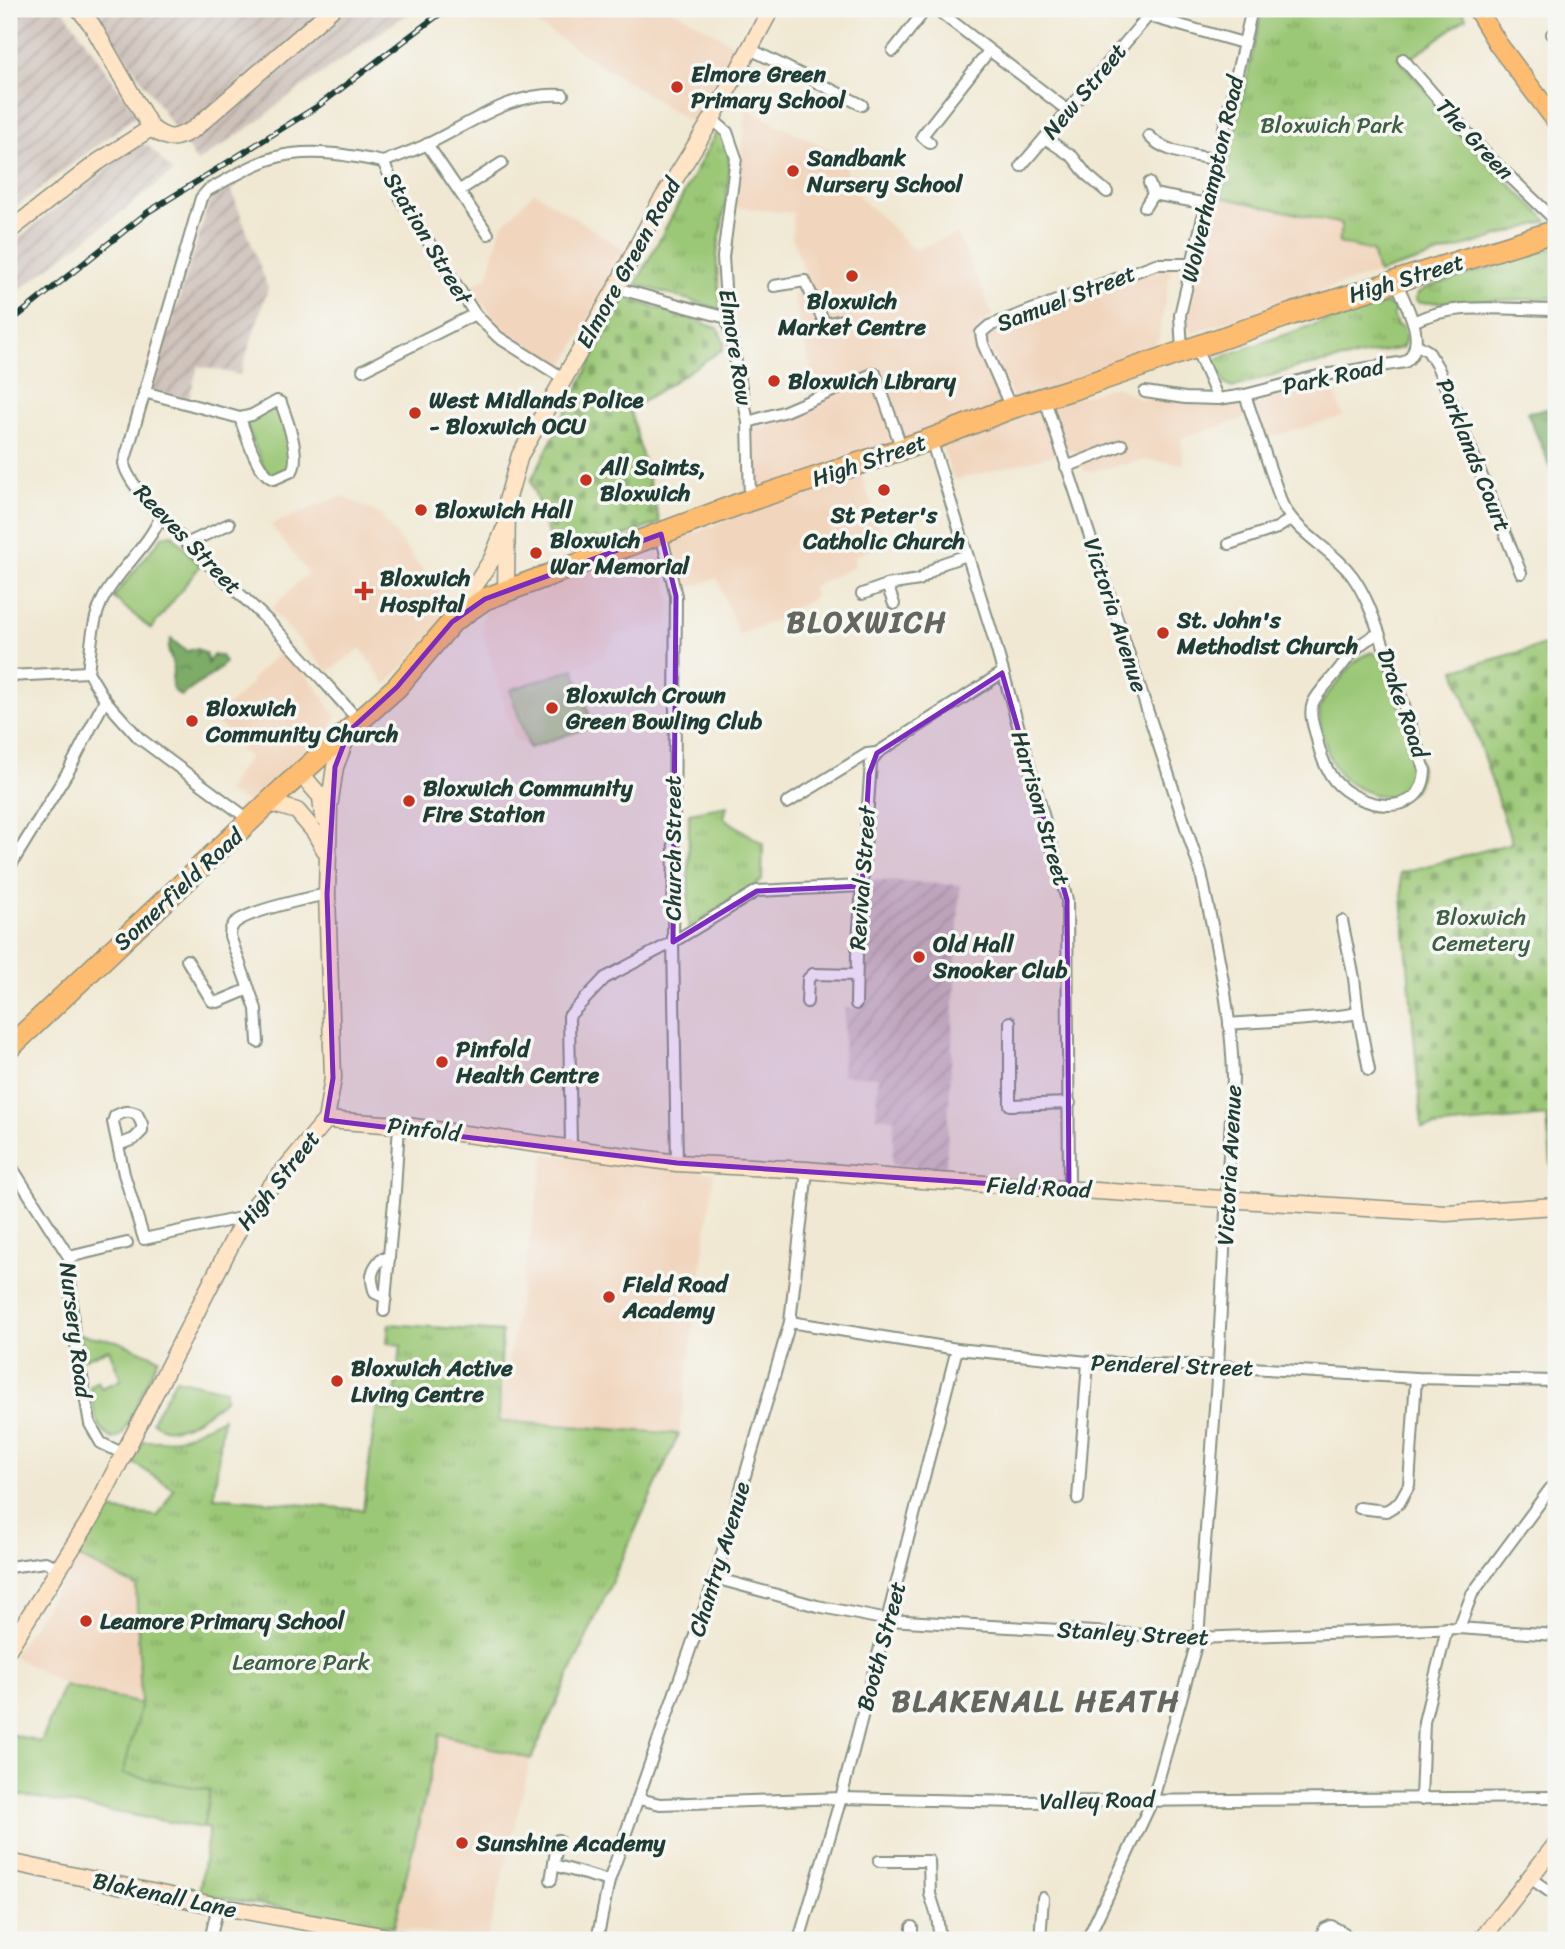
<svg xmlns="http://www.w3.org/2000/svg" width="1565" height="1949" font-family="Sriracha,sans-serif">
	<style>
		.built { fill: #f1d5bd }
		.industrial { fill: url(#industrial-furrows) }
		.green { fill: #9bc876; stroke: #5d8255; stroke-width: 2 }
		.forest { fill: url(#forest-crowns); stroke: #4e744e; stroke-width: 2 }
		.cemetery { fill: url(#cemetery-stones); stroke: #5d8255; stroke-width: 2 }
		.park { fill: url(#park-tufts); stroke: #5d8255; stroke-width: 2 }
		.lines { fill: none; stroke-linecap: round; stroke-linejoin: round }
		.street-casing { stroke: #889283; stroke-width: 14 }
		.secondary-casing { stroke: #889283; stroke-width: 19 }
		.primary-casing { stroke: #889283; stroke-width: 21 }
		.highway-casing { stroke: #889283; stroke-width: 24 }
		.street { stroke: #fff; stroke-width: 10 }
		.secondary { stroke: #ffe4c6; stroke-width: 16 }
		.primary { stroke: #febc70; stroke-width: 18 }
		.highway { stroke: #febc70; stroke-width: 21 }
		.rail-casing { stroke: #1f3d34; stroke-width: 6 }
		.rail { stroke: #f6f6f2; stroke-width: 3.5; stroke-dasharray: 10; stroke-linecap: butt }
		.marked { fill: #7b2cbf; fill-opacity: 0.2; stroke: #7b2cbf; stroke-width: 5; stroke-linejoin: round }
		.poi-dot { fill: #c8321e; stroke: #f6f6f2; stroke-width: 2.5 }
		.labels { text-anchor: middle; stroke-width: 7; stroke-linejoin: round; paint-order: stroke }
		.poi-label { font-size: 23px; font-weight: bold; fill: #1f3d34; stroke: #f6f6f2; text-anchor: start }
		.street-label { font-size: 23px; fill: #1f3d34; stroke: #f6f6f2 }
		.park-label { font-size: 23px; fill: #3e6044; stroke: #f6f6f2 }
		.district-label { font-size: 30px; font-weight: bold; letter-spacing: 2px; fill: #65675e; stroke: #f6f6f2 }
	</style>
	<defs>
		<pattern id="industrial-furrows" width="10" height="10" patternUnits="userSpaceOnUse" patternTransform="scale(1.75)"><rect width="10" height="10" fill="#cec1ba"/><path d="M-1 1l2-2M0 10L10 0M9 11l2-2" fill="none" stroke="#a79e98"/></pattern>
		<pattern id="forest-crowns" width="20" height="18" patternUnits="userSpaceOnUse" patternTransform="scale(1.75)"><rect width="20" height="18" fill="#7cac67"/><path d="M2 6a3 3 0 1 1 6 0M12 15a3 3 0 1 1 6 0" fill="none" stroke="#658d56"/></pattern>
		<pattern id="cemetery-stones" width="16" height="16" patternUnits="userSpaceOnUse" patternTransform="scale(1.75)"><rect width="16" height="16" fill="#9bc876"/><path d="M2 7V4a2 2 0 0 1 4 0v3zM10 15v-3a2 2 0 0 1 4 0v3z" fill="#7ea462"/></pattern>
		<pattern id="park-tufts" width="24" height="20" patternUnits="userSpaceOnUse" patternTransform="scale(1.75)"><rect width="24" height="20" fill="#9bc876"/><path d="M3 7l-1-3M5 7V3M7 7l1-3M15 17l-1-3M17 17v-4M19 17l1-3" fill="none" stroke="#7ea462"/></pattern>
	</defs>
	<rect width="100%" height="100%" fill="#f6f6f2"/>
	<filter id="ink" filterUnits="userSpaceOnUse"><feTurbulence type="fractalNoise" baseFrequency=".0143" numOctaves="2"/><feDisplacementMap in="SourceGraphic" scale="14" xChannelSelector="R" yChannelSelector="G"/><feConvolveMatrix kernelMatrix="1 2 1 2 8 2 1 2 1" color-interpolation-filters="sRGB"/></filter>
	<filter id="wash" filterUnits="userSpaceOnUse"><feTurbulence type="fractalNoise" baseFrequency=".00686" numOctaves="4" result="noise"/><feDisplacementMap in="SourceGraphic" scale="28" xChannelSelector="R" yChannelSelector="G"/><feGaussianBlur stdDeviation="1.57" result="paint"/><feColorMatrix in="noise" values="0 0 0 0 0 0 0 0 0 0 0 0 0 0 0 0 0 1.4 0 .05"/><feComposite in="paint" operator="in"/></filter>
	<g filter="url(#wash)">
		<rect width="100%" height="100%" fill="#f0e8d2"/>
		<g class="built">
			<path d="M514,9h158l67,38 -41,80z"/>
			<path d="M747,110l98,47 4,29 65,64 43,-16 36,81 -14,11 -3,7 29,73 -246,84 -6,-61 39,-9 28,-14 -27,-112 18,-4 -19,-53 1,-24 -58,-6z"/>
			<path d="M534,192l92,59 -63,116 -57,-37 -38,-42 20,-12 13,-49z"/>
			<path d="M1220,197l122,27 -3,19 33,8 6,22 -187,60 -4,-12z"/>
			<path d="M1171,267l-12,70 -4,9 1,5 -141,51 -29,-62 11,-10 105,-39 51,-22z"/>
			<path d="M1331,382l12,34 -78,23 -7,-25 -77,24 3,26 -37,-4 -62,12 -11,-22 -120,30 -14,-39 175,-55 25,13 74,6 22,-2z"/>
			<path d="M859,469l26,75 -32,13 2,9 -43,21 3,10 -37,22 -39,16 -22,-57 -37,13 -9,-49z"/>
			<path d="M341,496l38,18 76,97 -69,74 -25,-37 -33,24 -57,-63 37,-36 -37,-48z"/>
			<path d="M658,546l12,53 -1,26 -52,9 -14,23 -92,33 18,58 -7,-5 -7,-4 -32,-103 1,-23 12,-10 54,-22z"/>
			<path d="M282,650l32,34 22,33 -7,15 -72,70 -8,1 -24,-11 24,-35 -7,-6 -4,1 7,-10 -30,-20 1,-5 35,-33 1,-5z"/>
			<path d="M545,1154l169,19 -35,261 -181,-13z"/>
			<path d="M78,1557l58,29 5,118 -77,-19 -51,-29z"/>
			<path d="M440,1734l91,25 -44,181h-17l-76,-13z"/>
		</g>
		<g class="industrial">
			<path d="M9,9h54l74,106 -128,97z"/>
			<path d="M94,9h320l-129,90 -25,21 -63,42z"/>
			<path d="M139,144l9,1 25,27 -164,126v-53z"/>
			<path d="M231,189l37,99 -28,87 -42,-9 -9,33 -38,-9 60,-194z"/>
			<path d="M869,880l91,5 -14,283 -54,-3 2,-47 -18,-1 2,-40 -36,-2 3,-67h18z"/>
		</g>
		<g class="green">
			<path d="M278,405l15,56 -1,5 -16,8h-7l-5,-6 -19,-46z"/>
			<path d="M172,534l28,32 -49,63 -38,-32 50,-61z"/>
			<path d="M1372,652l13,8 36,108c-1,4 -1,12 -3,16 -14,25 -56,9 -73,-4 -15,-11 -29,-57 -24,-75 2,-7 11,-16 16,-21 11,-14 18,-26 35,-32z"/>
			<path d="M574,669l19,57 -64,22 -19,-58z"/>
			<path d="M78,1334l39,7 42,17 -37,77 -9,4c-20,-11 -20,-33 -23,-54l8,-4 3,7 20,-8 -12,-31 -24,10z"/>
			<path d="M176,1379l49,11v10c-19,13 -51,43 -73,21z"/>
			<path d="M64,1685l77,19 -17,70 87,16 -8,38 -194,-35 1,-59 31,8z"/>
		</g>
		<g class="forest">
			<path d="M1556,408v72l-29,-68z"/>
			<path d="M171,639l15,12 11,-2 9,5 2,9 5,-8 8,1 4,6 -5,7 -39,27c-15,-8 -7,-17 -8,-30 -2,-13 -8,-11 -2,-27z"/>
		</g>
		<g class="cemetery">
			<path d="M624,297l94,31 6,15 -1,6 -93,61 30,113 -84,30 -13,-2 -14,-14 -18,-56z"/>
			<path d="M1556,642v555h-2l-7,-81 -125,12 -22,-255 112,-30 -57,-173z"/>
		</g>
		<g class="park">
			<path d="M1262,9h200l4,9 -53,39 -15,1 94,109 56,54 -170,52 -6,-22 -33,-8 3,-19 -121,-27z"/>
			<path d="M717,131c26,16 2,98 0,126 -1,15 3,33 4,49l-2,3 -83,-25z"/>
			<path d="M1556,247v51l-137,5 -4,-3 2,-6 8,-6z"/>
			<path d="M1385,303l11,6 -3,5 4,11 6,2 3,12 -4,9 -107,20 -63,20 -6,-3 -12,-21 2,-4 5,-3 80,-28z"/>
			<path d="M727,806l-3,12 39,26 -1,36 -74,48 1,-115z"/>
			<path d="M389,1324l113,8 -3,89 180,13 -148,325 -91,-25 -46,193 -195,-33 10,-66h-6l7,-38 -87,-16 18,-70 -5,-118 -58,-29 29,-47 51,6 16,-27 -42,-27 11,-21h20l23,-5 37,-18 -9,79 149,13 15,-115 17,1 6,-51 -14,-2z"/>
		</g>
	</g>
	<g filter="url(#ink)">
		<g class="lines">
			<defs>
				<g id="street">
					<path d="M936,9l131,101"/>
					<path d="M1138,9l10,7 95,27"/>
					<path d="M1552,34l4,-2"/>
					<path d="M748,48l114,57"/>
					<path d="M893,51l33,-42"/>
					<path d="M1403,59l83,95 68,65 2,5"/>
					<path d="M712,119l15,13 9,26 -13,99 4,61 21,104 2,78"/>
					<path d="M1149,136c16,18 46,19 69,24"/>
					<path d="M1045,138l28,19 14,18 20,17"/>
					<path d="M930,143l-8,-7 67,-85"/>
					<path d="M427,144l61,90"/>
					<path d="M383,162l18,37 74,115 23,23 65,41"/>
					<path d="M383,162c15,-6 30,-11 45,-18 44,-21 84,-53 135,-49"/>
					<path d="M1021,166l127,-150"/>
					<path d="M460,190l42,-27"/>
					<path d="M1153,194l54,10"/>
					<path d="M1145,207l8,-13 -4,-11"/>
					<path d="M774,286l31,-5 20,43 17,-4"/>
					<path d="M616,288l111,30"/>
					<path d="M1413,322c42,-21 97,-12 143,-12"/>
					<path d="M1416,344l12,7 10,17 83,205"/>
					<path d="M1195,346l23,53"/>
					<path d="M1182,351l-2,-36 72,-306"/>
					<path d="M363,370l112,-56"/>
					<path d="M144,392l96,26 12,-3 25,-14 4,2c6,16 20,53 11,68l-18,8c-17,-5 -28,-45 -34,-61"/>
					<path d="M1145,392l40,6 33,1 27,-4 73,-19 87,-14c25,-19 0,-58 -9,-81"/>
					<path d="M1245,395l37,109c16,31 51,45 71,73 14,20 21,42 29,64 15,43 29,86 43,129 -2,52 -68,38 -91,10 -10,-13 -15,-30 -18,-45 -3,-10 -7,-22 -3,-32 5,-11 16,-21 23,-30 13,-16 23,-32 43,-39"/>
					<path d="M1044,397l157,476c14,67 31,136 32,205l-15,288 -20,272 -45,161 -66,141"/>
					<path d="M1011,408l-28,-64 -2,-11 8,-7 167,-62h36"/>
					<path d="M748,422l35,-10 92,-39 27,76"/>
					<path d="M929,440l5,9 59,187 74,264 2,289"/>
					<path d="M1066,467l56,-22"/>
					<path d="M661,534l15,62 -3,346 4,221"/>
					<path d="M188,543l41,-19"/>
					<path d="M1229,544l48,-16 14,-9"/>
					<path d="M887,585l7,19"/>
					<path d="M862,594l25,-9 32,-5 22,-16 26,-9"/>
					<path d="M9,676l79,-4"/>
					<path d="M105,700l34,38 112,83"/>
					<path d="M360,722c-30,-33 -59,-67 -90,-99 -28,-29 -143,-128 -146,-160l77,-265 7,-8c25,-13 55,-33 84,-36 31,-4 61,2 91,8"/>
					<path d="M787,803l80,-49 10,-1"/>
					<path d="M9,868l60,-98 36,-70 -17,-28c3,-24 4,-54 16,-75 16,-29 44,-50 57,-81"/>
					<path d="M1342,921l12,57 4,35 11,57"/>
					<path d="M187,960l25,41 6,1 31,-13"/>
					<path d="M807,1002l1,-23 5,-5 43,1"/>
					<path d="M856,1004l1,-49 14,-192 6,-10 125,-80"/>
					<path d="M1010,1022v83l60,-2"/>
					<path d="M1229,1024c43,-4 86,-3 129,-11"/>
					<path d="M258,1042l-2,-33 -26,-73c0,-6 1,-10 6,-14 14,-11 72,-24 91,-28"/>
					<path d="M118,1145l16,-6 8,-8v-7l-5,-10c-9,-4 -14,-2 -22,2l-2,6 11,52 20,65 101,-22"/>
					<path d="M571,1148l-2,-132 36,-38 68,-36 84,-51 105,-5"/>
					<path d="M9,1163l60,94 4,69 17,98 11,19 23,11"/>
					<path d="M69,1257l58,-14"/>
					<path d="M386,1298l-11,-5c-5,-15 -5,-22 6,-34h8"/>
					<path d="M384,1311l11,-120 4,-66"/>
					<path d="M790,1322l167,27 131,13 130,4 198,12 140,3"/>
					<path d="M1078,1499l10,-137"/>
					<path d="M1359,1508l27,3 13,-8 10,-18 7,-107"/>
					<path d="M9,1567l36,-5 15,6"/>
					<path d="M715,1578l102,28 71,14 310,18 261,-10 97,7"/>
					<path d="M1459,1628l13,-34 84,-113"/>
					<path d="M639,1799l21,5 181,-6 177,4 538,-5"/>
					<path d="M1421,1799l3,-77 23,-94"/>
					<path d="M879,1861h50l1,33 7,22 3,24"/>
					<path d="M554,1865l55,16"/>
					<path d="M1530,1878l26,18"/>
					<path d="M551,1880l7,-40"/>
					<path d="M210,1940l8,-34"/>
					<path d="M597,1940l12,-59 106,-303 75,-256 17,-152"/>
					<path d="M799,1940l42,-142 116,-449"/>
					<path d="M912,1940v-13"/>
					<path d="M1040,1940l3,-42"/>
					<path d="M1321,1940l3,-11 7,-3 13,7 4,7"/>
				</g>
				<g id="secondary">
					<path d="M79,9l13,16 59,103c19,14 24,11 43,1l138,-120"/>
					<path d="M9,231l89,-69 53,-34"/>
					<path d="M506,590l1,-89 13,-46 96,-167 42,-82 54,-87 59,-110"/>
					<path d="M455,617l37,-58 12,-29"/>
					<path d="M301,774l20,23 2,20"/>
					<path d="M270,803l27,8 17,20 12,21"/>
					<path d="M326,1120l73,5 278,38 130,7 114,10 525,33 110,-7"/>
					<path d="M9,1648l82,-130 154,-301 81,-97 7,-42 -6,-184 2,-87 6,-40 14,-36"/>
					<path d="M9,1862l209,44 186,34"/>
					<path d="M1481,1940l75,-96"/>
				</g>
				<path id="primary" d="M1477,9l21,35 58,77"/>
				<path id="highway" d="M9,1048l274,-259 114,-102 55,-65 33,-23 265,-99 179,-60 82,-32 72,-22 209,-72 264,-83"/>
			</defs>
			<use href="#street" class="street-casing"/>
			<use href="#secondary" class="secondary-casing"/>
			<use href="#primary" class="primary-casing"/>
			<use href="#highway" class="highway-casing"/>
			<use href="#street" class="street"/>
			<use href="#secondary" class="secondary"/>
			<use href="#primary" class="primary"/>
			<use href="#highway" class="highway"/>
			<defs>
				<path id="rail" d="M9,323l139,-111 170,-106 128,-97"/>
			</defs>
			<use href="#rail" class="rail-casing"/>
			<use href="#rail" class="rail"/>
		</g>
	</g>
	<path class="marked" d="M661,534l15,62 -3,346 84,-51 105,-5 7,-112 8,-21 125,-80 65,227 2,289 -392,-26 -351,-43 7,-42 -6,-184 8,-127 14,-36 48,-44 55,-65 33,-23z"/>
	<g class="poi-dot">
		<circle cx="677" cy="87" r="7"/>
		<circle cx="793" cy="171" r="7"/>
		<circle cx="852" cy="276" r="7"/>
		<circle cx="774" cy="381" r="7"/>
		<circle cx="415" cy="413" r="7"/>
		<circle cx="586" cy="480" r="7"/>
		<circle cx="884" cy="490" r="7"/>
		<circle cx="421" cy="510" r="7"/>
		<circle cx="536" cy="553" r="7"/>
		<path d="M360.5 580.5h7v7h7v7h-7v7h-7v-7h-7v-7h7z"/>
		<circle cx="1163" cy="633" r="7"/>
		<circle cx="552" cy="708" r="7"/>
		<circle cx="192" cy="721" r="7"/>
		<circle cx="409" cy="801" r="7"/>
		<circle cx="919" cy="957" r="7"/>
		<circle cx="442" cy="1062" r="7"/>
		<circle cx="609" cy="1297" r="7"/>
		<circle cx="337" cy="1381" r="7"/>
		<circle cx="86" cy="1621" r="7"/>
		<circle cx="462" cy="1843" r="7"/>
	</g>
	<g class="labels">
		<g class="poi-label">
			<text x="691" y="82">Elmore Green<tspan x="691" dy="26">Primary School</tspan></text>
			<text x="807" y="166">Sandbank<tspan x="807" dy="26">Nursery School</tspan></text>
			<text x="852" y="309" text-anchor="middle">Bloxwich<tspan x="852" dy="26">Market Centre</tspan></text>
			<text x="788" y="389">Bloxwich Library</text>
			<text x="429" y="408">West Midlands Police<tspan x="429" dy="26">- Bloxwich OCU</tspan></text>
			<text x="600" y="475">All Saints,<tspan x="600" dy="26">Bloxwich</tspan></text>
			<text x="435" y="518">Bloxwich Hall</text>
			<text x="884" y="523" text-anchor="middle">St Peter's<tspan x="884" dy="26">Catholic Church</tspan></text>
			<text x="550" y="548">Bloxwich<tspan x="550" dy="26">War Memorial</tspan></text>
			<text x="380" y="586">Bloxwich<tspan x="380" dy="26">Hospital</tspan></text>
			<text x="1177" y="628">St. John's<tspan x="1177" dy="26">Methodist Church</tspan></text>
			<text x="566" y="703">Bloxwich Crown<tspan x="566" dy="26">Green Bowling Club</tspan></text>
			<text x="206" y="716">Bloxwich<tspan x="206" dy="26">Community Church</tspan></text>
			<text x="423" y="796">Bloxwich Community<tspan x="423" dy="26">Fire Station</tspan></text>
			<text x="933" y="952">Old Hall<tspan x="933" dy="26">Snooker Club</tspan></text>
			<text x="456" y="1057">Pinfold<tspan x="456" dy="26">Health Centre</tspan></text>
			<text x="623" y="1292">Field Road<tspan x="623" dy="26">Academy</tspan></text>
			<text x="351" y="1376">Bloxwich Active<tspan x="351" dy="26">Living Centre</tspan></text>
			<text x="100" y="1629">Leamore Primary School</text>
			<text x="476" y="1851">Sunshine Academy</text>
		</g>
		<g class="street-label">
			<text transform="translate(1084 91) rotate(-50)" y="8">New Street</text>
			<text transform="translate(1475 139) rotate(47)" y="8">The Green</text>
			<text transform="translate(1212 179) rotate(-77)" y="8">Wolverhampton Road</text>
			<text transform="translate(428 238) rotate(59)" y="8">Station Street</text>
			<text transform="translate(628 263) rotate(-61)" y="8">Elmore Green Road</text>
			<text transform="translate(1406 278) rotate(-17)" y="8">High Street</text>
			<text transform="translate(1066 298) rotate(-21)" y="8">Samuel Street</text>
			<text transform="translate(736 347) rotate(81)" y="8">Elmore Row</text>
			<text transform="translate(1333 376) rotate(-12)" y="8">Park Road</text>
			<text transform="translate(1474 455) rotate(68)" y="8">Parklands Court</text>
			<text transform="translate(869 460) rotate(-19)" y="8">High Street</text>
			<text transform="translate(188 539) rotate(46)" y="8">Reeves Street</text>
			<text transform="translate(1116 615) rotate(72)" y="8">Victoria Avenue</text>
			<text transform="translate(1403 703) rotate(71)" y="8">Drake Road</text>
			<text transform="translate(1041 808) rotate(74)" y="8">Harrison Street</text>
			<text transform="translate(673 848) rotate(-90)" y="8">Church Street</text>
			<text transform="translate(862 878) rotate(-86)" y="8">Revival Street</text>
			<text transform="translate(178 889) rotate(-43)" y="8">Somerfield Road</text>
			<text transform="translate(424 1129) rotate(7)" y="8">Pinfold</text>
			<text transform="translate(1229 1165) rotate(-87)" y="8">Victoria Avenue</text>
			<text transform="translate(278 1180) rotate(-52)" y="8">High Street</text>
			<text transform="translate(1039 1187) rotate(3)" y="8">Field Road</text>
			<text transform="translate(76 1330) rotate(83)" y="8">Nursery Road</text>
			<text transform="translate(1172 1365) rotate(2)" y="8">Penderel Street</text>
			<text transform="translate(719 1559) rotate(-73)" y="8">Chantry Avenue</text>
			<text transform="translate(1133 1633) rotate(3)" y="8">Stanley Street</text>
			<text transform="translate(881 1646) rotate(-75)" y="8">Booth Street</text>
			<text transform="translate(1097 1800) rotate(-1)" y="8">Valley Road</text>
			<text transform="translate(165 1895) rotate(12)" y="8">Blakenall Lane</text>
		</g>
		<g class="park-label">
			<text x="1332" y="133">Bloxwich Park</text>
			<text x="1481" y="925">Bloxwich<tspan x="1481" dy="26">Cemetery</tspan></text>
			<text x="301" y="1670">Leamore Park</text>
		</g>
		<g class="district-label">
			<text x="867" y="632">BLOXWICH</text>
			<text x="1036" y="1711">BLAKENALL HEATH</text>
		</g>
	</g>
	<rect width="1565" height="1949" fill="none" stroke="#f6f6f2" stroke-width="35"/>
</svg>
